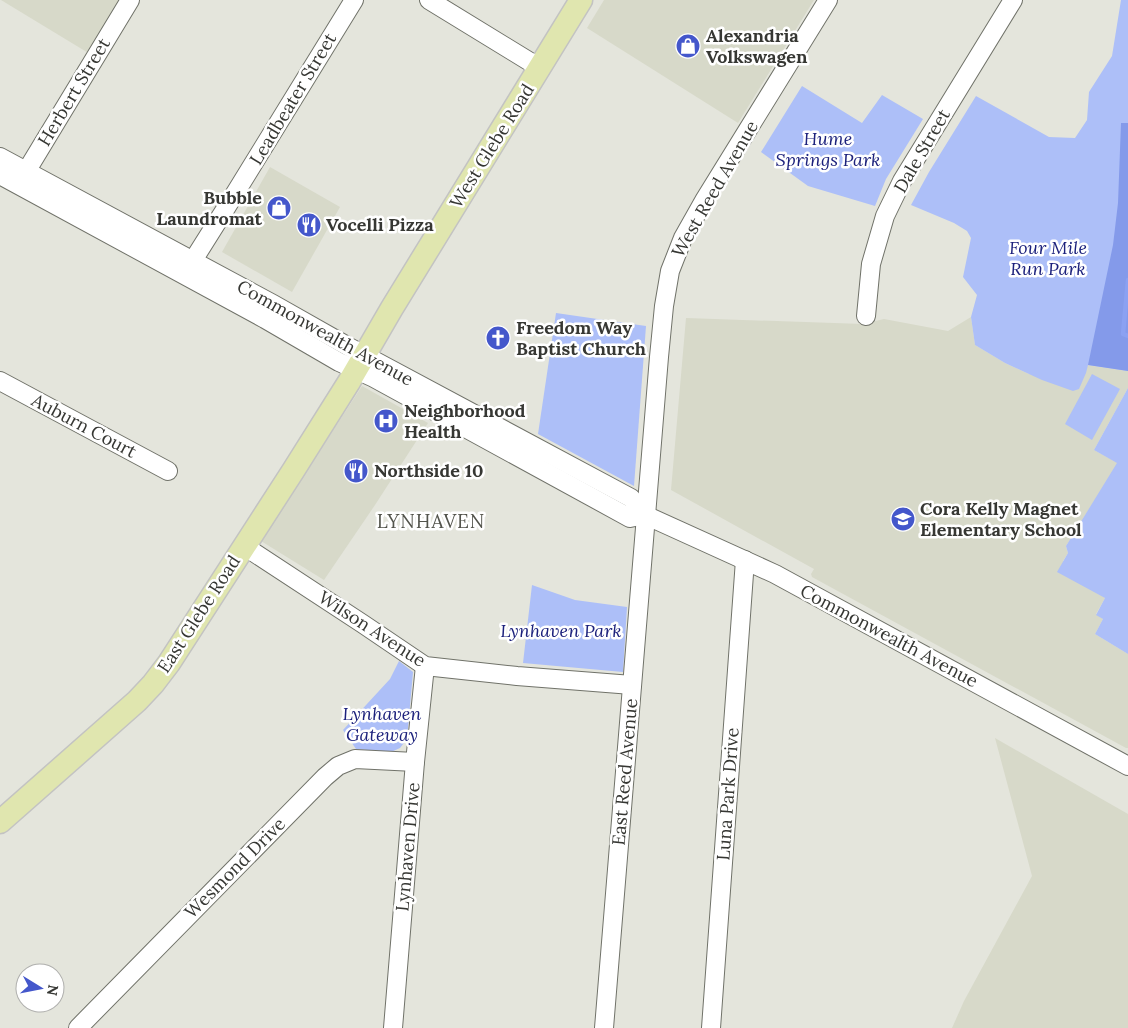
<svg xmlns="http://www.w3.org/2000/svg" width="1128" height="1028" font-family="Lora,serif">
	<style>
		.built { fill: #d7d9c9 }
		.green { fill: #adbff8 }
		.forest { fill: #849aea }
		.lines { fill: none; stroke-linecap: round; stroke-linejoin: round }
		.stream { stroke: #8ba1f2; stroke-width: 4.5 }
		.minor-casing { stroke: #707269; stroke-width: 20 }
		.major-casing { stroke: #c3c3c2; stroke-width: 25 }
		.minor { stroke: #fff; stroke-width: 18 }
		.major { stroke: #e0e6af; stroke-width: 22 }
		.labels { text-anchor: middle; stroke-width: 5; stroke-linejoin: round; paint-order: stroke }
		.poi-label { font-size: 18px; font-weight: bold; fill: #363733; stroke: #fff; text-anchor: start }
		.street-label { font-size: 18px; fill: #363733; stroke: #fff }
		.park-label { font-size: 18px; font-style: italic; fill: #1c217c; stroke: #fff }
		.neighbourhood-label { font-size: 19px; letter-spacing: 1px; fill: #53544c; stroke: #fff }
	</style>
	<rect width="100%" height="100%" fill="#e4e5dc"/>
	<g class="built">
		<path d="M1,0h121l-32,54z"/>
		<path d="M604,0h210l-76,123 -151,-95z"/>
		<path d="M270,167l70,40 -48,85 -70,-40z"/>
		<path d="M971,317l4,28 30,18 24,11 59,-9 40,6v17l-34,62 24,13 -52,83 2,7 -5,8 42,37 -9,16 7,5 -8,15 33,20v94h-2l-314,-171 -1,-3 3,-5 -143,-79 15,-172 177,6 21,-5 64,12z"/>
		<path d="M362,386l66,37 -53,82 -51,75 -63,-39z"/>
		<path d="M995,738l133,76v214h-176l12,-27 68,-125z"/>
	</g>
	<g class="green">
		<path d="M1121,0h7v371l-40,-6 -2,8 -7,16 -6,2 -31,-11 -37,-17 -30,-18 -4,-28 6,-22 -14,-18 8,-39 -4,-7 -13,-8 -43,-18 18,-33 47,-76 73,41 26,1 12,-18 2,-28 23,-36z"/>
		<path d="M802,86l60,37 20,-28 41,24 -37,60 -11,27 -67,-20 -47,-34z"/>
		<path d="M556,313l90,13 -12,160 -96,-52z"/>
		<path d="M1092,374l28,15 -28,51 -27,-16z"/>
		<path d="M1128,388v266l-33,-20 8,-15 -7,-4 9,-17 -48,-26 11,-19 -2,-7 51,-83 -23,-13z"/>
		<path d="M532,585l43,15 52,7 -4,65 -100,-9z"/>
		<path d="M399,661l14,11 -6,67 -7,9 -9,4 -35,-3 -13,-19 47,-51z"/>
	</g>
	<path class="forest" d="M1121,123h7v248l-40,-6 25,-120 5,-42z"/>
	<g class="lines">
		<path class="stream" d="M1128,280l-5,54 5,2"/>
		<defs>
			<g id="minor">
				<path d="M429,0l111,68"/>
				<path d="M0,157l273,147 76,43 282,151 14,17 130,59 353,192"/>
				<path d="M0,175l265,144 74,43 35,16 256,140 15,-3"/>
				<path d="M21,180l109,-180"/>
				<path d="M187,270l39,-62 128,-208"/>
				<path d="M866,316l5,-52 14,-48 17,-35 111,-181"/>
				<path d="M0,381l168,90"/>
				<path d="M244,546l119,78 62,42 92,10 115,9"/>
				<path d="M78,1028l247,-251 13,-11 17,-7 60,3"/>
				<path d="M393,1028l22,-266 10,-96"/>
				<path d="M604,1028l55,-671 5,-51 6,-35 13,-33 22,-39 123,-199"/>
				<path d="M711,1028l34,-468"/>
			</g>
			<path id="major" d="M0,822l137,-121 16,-17 16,-21 124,-192 56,-89 43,-74 189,-308"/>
		</defs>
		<use href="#minor" class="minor-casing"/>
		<use href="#major" class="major-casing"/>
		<use href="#minor" class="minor"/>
		<use href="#major" class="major"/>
	</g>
	<defs>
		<symbol id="shop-disc" viewBox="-11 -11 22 22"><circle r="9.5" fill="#4457cb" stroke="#fff"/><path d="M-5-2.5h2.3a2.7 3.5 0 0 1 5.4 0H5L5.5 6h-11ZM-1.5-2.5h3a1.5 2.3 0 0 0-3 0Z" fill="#fff"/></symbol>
		<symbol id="restaurant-disc" viewBox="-11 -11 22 22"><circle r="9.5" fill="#4457cb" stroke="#fff"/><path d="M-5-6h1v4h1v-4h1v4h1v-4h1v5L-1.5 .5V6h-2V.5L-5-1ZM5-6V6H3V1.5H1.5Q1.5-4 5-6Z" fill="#fff"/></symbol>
		<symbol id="church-disc" viewBox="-11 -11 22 22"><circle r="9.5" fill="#4457cb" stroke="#fff"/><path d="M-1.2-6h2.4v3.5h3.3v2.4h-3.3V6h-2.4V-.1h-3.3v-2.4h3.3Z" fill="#fff"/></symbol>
		<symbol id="hospital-disc" viewBox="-11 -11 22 22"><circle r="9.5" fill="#4457cb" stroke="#fff"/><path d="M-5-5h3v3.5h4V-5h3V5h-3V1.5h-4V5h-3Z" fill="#fff"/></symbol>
		<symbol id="school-disc" viewBox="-11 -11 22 22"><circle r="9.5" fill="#4457cb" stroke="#fff"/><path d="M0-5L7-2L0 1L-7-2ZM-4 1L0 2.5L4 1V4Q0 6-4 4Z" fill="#fff"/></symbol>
	</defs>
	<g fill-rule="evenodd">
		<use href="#shop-disc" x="674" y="32" width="28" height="28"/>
		<use href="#shop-disc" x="265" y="194" width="28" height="28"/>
		<use href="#restaurant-disc" x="295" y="211" width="28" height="28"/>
		<use href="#church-disc" x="484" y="324" width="28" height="28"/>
		<use href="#hospital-disc" x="372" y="407" width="28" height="28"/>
		<use href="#restaurant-disc" x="342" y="457" width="28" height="28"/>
		<use href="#school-disc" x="889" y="505" width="28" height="28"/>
	</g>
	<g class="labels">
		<g class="poi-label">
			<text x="706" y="42">Alexandria<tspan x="706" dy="21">Volkswagen</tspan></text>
			<text x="262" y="204" text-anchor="end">Bubble<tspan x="262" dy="21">Laundromat</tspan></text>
			<text x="326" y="231">Vocelli Pizza</text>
			<text x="516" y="334">Freedom Way<tspan x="516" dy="21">Baptist Church</tspan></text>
			<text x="404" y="417">Neighborhood<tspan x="404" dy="21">Health</tspan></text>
			<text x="374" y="477">Northside 10</text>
			<text x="920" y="515">Cora Kelly Magnet<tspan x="920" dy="21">Elementary School</tspan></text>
		</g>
		<g class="street-label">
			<text transform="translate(74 92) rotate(-59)" y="6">Herbert Street</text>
			<text transform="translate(293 99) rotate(-59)" y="6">Leadbeater Street</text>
			<text transform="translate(492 146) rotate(-58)" y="6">West Glebe Road</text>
			<text transform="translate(922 151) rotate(-60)" y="6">Dale Street</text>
			<text transform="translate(715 189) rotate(-60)" y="6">West Reed Avenue</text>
			<text transform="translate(325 333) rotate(29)" y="6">Commonwealth Avenue</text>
			<text transform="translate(84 426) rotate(28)" y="6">Auburn Court</text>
			<text transform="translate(199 614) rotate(-57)" y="6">East Glebe Road</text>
			<text transform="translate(372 629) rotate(33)" y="6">Wilson Avenue</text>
			<text transform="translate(889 636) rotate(28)" y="6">Commonwealth Avenue</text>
			<text transform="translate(625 772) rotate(-85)" y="6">East Reed Avenue</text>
			<text transform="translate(728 794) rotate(-86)" y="6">Luna Park Drive</text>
			<text transform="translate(408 847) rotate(-85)" y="6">Lynhaven Drive</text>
			<text transform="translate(235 868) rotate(-45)" y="6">Wesmond Drive</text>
		</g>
		<g class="park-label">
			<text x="828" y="145">Hume<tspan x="828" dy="21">Springs Park</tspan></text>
			<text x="1048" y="254">Four Mile<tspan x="1048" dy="21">Run Park</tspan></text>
			<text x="561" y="637">Lynhaven Park</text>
			<text x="382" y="720">Lynhaven<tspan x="382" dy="21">Gateway</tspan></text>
		</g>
		<g class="neighbourhood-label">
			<text x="431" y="528">LYNHAVEN</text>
		</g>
	</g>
	<g transform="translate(40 988) rotate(100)"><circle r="24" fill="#ffffff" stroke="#afafad"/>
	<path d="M0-4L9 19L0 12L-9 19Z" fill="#4457cb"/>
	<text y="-8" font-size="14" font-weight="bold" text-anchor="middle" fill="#363733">N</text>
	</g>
</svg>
